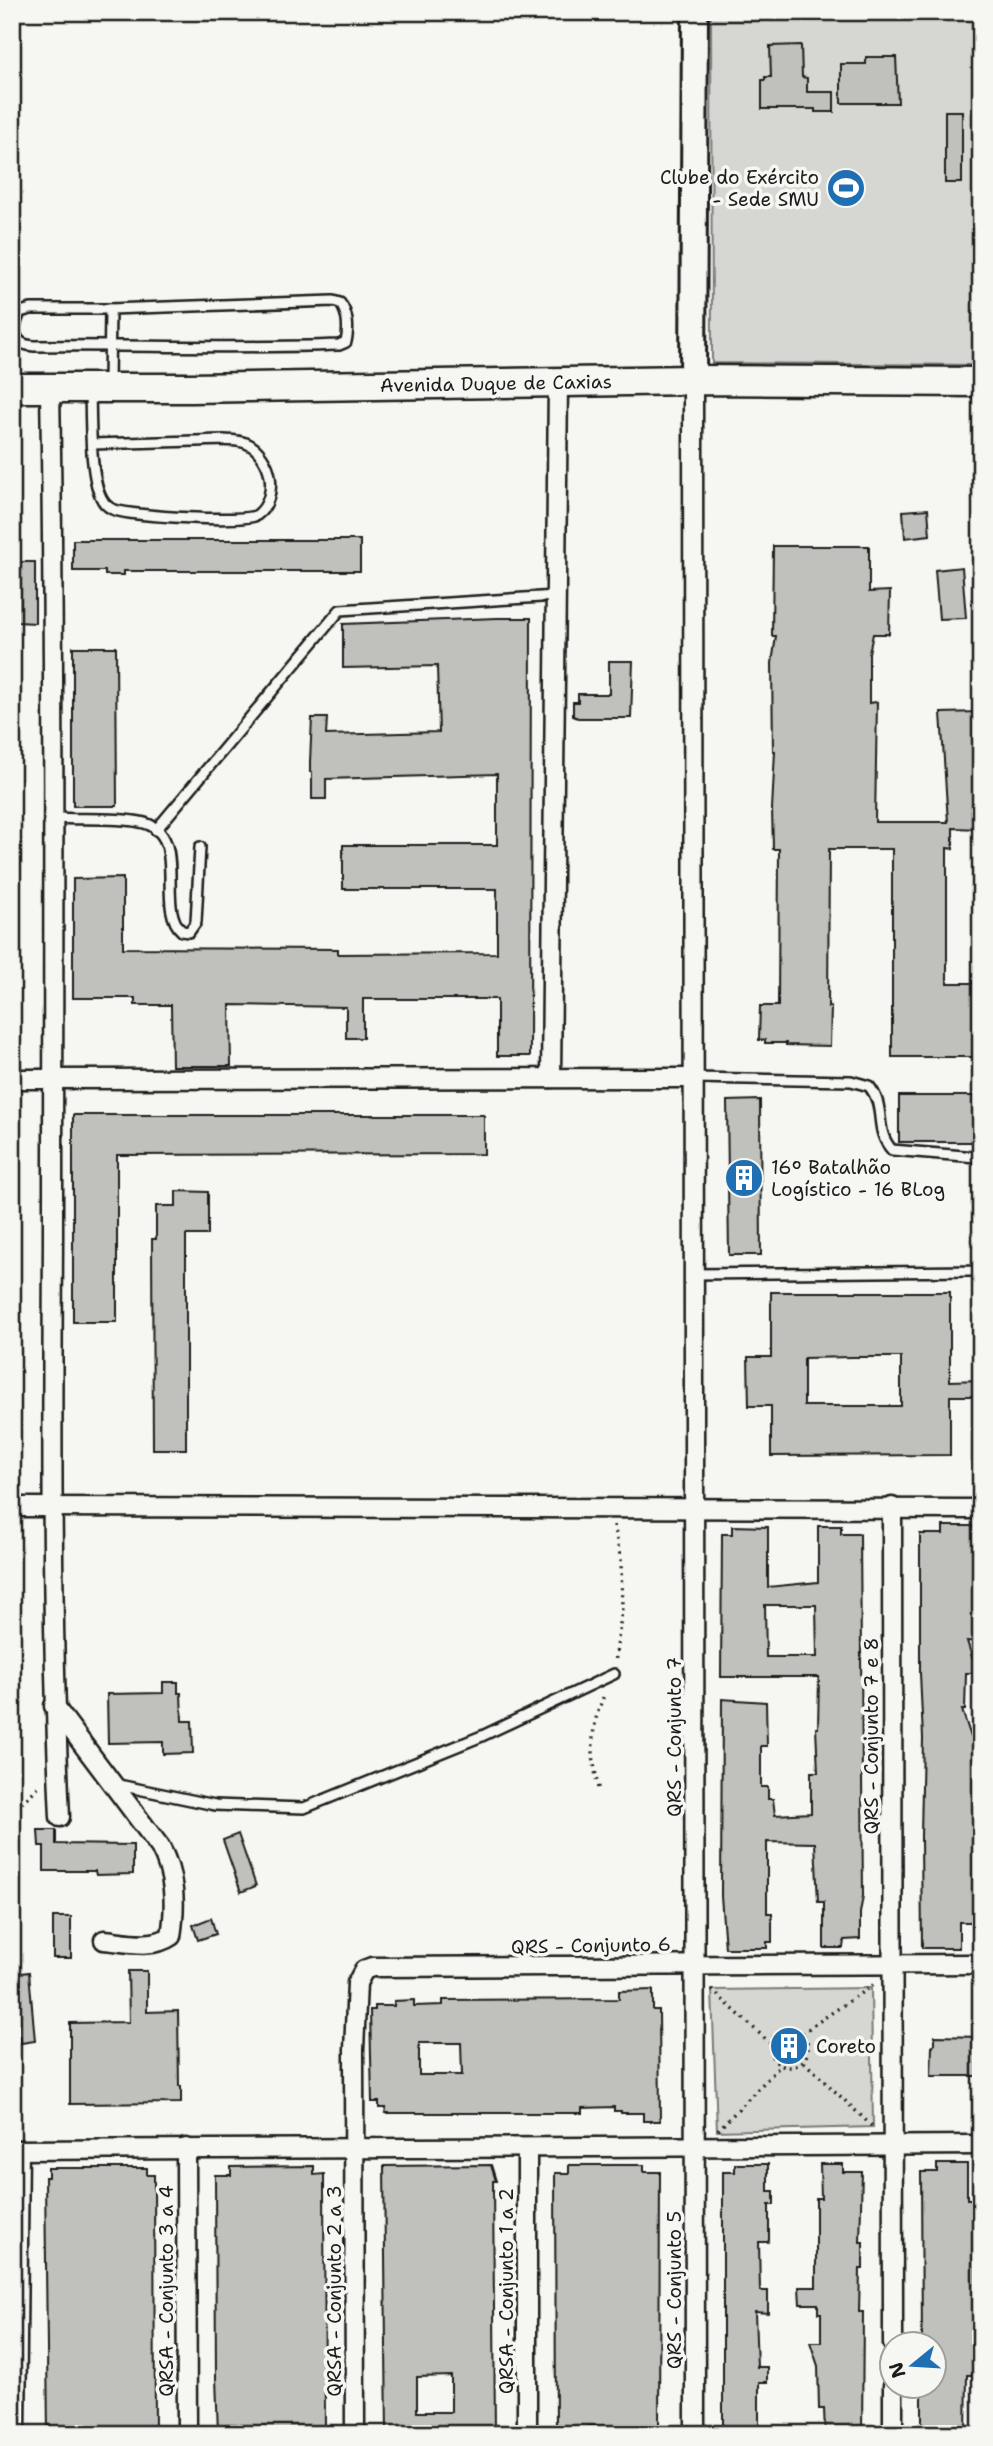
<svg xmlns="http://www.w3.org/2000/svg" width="993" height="2446" font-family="'Shantell Sans',sans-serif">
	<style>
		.green { fill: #d6d6d2; stroke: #797977; stroke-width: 2 }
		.building { fill: #c0c0bd; stroke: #1c1c1c; stroke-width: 2; fill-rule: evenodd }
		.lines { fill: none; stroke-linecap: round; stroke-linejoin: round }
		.lane-casing { stroke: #1c1c1c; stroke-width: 14 }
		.street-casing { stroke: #1c1c1c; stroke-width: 23 }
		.secondary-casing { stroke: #1c1c1c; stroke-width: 30 }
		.primary-casing { stroke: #1c1c1c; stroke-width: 33 }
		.path { stroke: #1c1c1c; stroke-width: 3.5; stroke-dasharray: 2 5; stroke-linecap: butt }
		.lane { stroke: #f6f6f2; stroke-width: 9 }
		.street { stroke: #f6f6f2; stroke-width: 18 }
		.secondary { stroke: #f6f6f2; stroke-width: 24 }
		.primary { stroke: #f6f6f2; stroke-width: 28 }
		.labels { text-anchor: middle; stroke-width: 7; stroke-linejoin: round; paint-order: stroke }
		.poi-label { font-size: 19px; fill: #1c1c1c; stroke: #f6f6f2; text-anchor: start }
		.street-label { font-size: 19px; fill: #1c1c1c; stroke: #f6f6f2 }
	</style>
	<rect width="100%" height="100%" fill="#f6f6f2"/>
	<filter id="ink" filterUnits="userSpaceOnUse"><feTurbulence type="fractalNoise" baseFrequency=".0143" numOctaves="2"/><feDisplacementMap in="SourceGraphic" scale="14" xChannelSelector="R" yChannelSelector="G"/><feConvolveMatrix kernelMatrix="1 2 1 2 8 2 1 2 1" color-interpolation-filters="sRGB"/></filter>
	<g filter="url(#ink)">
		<g class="green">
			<path d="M711,12h270v353l-269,-2z"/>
			<path d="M871,1988l2,139 -156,4 -5,-141z"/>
		</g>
		<g class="building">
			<path d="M801,45l1,32 5,1v14h27v20h-19v-3h-53v-29h3v-3h6l-1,-31z"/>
			<path d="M866,57h30l2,46h-57v-39h25z"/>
			<rect x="945" y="111" width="17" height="72"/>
			<path d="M928,509l2,26 -25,3 -2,-27z"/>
			<path d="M73,540h287v31h-236v4h-19v-4h-32z"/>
			<path d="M773,546h96v46l21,-1 -1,43h-16l-4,19v50l8,-1 -2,120h73l-7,-109 40,-1v117l-28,-1v21l-6,-1v135h31v74h-86v-208h-63l-1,158 3,-1 -1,40 -44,-1v-2h-21v-3h-6l1,-34h18l1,-157h-6l-1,-40 3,-58h-2l-1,-88 4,-27h-4z"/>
			<path d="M17,562h18v61l-18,-1z"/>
			<path d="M962,567l4,51 -27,1 -4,-49z"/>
			<path d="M497,618h34l-1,438h-33v-57h-134v39h-17v-31l-116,-2 1,61h-59l-1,-61h-36v-7h-62v-119l50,-1v70l215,1v5l159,-1v-64h-154v-44h154v-71l-171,5v20h-14v-27h-2v-10l2,-44h15l-1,17 113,-3 -2,-66 -94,2v-44z"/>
			<path d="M73,647h43l1,159h-44z"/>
			<path d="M609,661h24l-2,57h-53l-5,-2v-14h5v-8h31z"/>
			<rect x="899" y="1096" width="82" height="46"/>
			<path d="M760,1100l1,155h-32l-2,-154z"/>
			<path d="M73,1115h411v39l-367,1v167h-44z"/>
			<path d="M176,1191l32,1v43h-22v214h-33l-1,-210h4v-33h20z"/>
			<path d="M771,1292h179v89l31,-1v16h-31v59l-179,1v-50h-22l-1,-49h23zM853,1357h48v49h-97v-48z"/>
			<path d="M732,1526l36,1v60l50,-5v-56h23v8h19l3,362 -3,17v26l-16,1 -1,8h-19v-46h-6l-3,-59 -48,-1v71h5v29h-5v6h-42l-4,-52 1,-197 44,3 1,44h-6v41h7v12h5l2,16 36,-2v-41h7l-2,-44h2l1,-51h-98l1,-143h10zM765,1605h51l1,52h-51z"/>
			<path d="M943,1526h38v25h-6v45h6v46l-14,-1 10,32h-11l-1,37h-3l9,27h10v122l-5,1v62h-17v26h-37l-1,-112 2,-98 -3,-65v-139h23z"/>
			<path d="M163,1682h15v11h3l1,28h10l1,32 -30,1v-12l-55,1 -1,-49 56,-1z"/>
			<path d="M38,1830h18v14l77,1v29l-37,1 -1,-4h-51v-25h-5z"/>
			<path d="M238,1834l18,52 -15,6 -18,-52z"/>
			<rect x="53" y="1917" width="18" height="41"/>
			<path d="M211,1918l5,16 -18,6 -5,-15z"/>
			<path d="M128,1971h19v41l31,-1 1,75h2v17l-111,1v-81l59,-1z"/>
			<path d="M29,1972l6,69 -14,2 -7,-69z"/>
			<path d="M653,1990v20h6l1,111h-17v-8h-22v-2h-7v-4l-32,1v5h-197l1,-5h-7v-6h-7l-2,-92h5v-4h19v-5l20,-1v6l29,-1v-5l176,-1v-8zM419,2043h42l1,32h-43z"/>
			<path d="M935,2036l46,1v39h-50l1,-29 3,-3z"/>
			<path d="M791,2037l8,6 1,10 -7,7 -10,-2 -5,-8 3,-10z"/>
			<path d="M735,2164h33v27h6v14h-5v35l-1,2h-9l1,49h8v22l-13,-1 2,55h10v15h-8v52h-36v-262h12z"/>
			<path d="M820,2164h23v8h19l-2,70h3v27h-3l-1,43h4l-1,122h-37l-1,-25h-5l-1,-43 -8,-24h11v-29h-3v-9h-18l-1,-17h17v-89h5z"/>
			<path d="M937,2164h30v35h14v52h-5l1,88h4v36h-14l-1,59h-43l-1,-6v-42h12v-42h-12l-1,-172h16z"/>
			<path d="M491,2165l5,16h-3l2,253h-108l-3,-268zM451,2376v36h-34v-35z"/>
			<path d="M569,2165h75v7h16l-1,262h-33v-8h-37v8h-33l-1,-261h14z"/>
			<path d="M314,2166v9l10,-1 1,260h-107l-2,-57 -1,-202h16v-8z"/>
			<path d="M48,2168h99v7h7l1,259h-107l-3,-257h3z"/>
		</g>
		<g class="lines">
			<defs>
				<g id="lane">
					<path d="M333,301l7,2c8,10 9,26 6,39l-7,3c-102,4 -203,0 -305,1 -13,-1 -17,-5 -20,-17l6,-17 11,-3h79z"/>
					<path d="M109,384l1,-75"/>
					<path d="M90,390c1,28 -1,89 13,111 2,4 8,8 12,9 17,6 130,13 142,5 12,-9 15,-25 13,-39 -2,-12 -11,-28 -24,-33 -14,-5 -37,-2 -52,-2 -34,1 -68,2 -102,3"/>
					<path d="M981,580v15"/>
					<path d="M52,818c28,2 60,-1 88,4 52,9 14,86 42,109l7,1 7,-10 4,-75"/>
					<path d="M156,830l184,-220 216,-14"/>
					<path d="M694,1078l157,3 18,5c18,22 4,43 23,64l84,7 5,5"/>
					<path d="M694,1274l280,-3 7,-3"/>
					<path d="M114,1784l101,21 89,3 178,-72 132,-62"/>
				</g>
				<g id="street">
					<path d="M693,380l2,2054"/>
					<path d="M50,389c5,282 3,565 3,847 -1,193 -2,387 7,581"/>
					<path d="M551,1078l7,-696"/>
					<path d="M12,1079l682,-1"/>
					<path d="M12,1507l969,2"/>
					<path d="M892,1507l1,837"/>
					<path d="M54,1706l106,141c15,28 16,57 11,89 -19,13 -44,6 -67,4"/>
					<path d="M186,2148l1,286"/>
					<path d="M12,2150l969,-5"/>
					<path d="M893,2386v48"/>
					<path d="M16,2434l3,-284"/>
					<path d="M355,2434l-1,-384 3,-67 7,-13 8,-3 609,-3"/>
					<path d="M527,2434v-286"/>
				</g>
				<path id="secondary" d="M693,380l2,-368"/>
				<path id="primary" d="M12,388h179l502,-8 288,2"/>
			</defs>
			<use href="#lane" class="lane-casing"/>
			<use href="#street" class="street-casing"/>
			<use href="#secondary" class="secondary-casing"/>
			<use href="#primary" class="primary-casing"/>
			<g class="path">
				<path d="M614,1525l7,35 1,48 -7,55"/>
				<path d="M598,1788c-7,-39 -9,-58 7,-95"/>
				<path d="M12,1813l29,-29"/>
				<path d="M712,1990l58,53"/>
				<circle cx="789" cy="2048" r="19"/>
				<path d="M802,2033l74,-50"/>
				<path d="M804,2062l71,67"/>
				<path d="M718,2130l62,-64"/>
			</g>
			<use href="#lane" class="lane"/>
			<use href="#street" class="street"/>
			<use href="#secondary" class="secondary"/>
			<use href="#primary" class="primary"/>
		</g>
	</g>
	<defs>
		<symbol id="stadium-disc" viewBox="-11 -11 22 22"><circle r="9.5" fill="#1f6fb2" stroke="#f6f6f2"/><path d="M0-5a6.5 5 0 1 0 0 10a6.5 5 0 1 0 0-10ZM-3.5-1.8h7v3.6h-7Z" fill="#fff"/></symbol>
		<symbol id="building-disc" viewBox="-11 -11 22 22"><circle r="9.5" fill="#1f6fb2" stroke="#f6f6f2"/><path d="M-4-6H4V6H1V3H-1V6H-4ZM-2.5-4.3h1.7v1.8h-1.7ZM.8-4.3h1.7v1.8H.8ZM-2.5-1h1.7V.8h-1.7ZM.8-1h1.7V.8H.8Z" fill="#fff"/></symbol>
	</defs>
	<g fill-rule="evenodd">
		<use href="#stadium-disc" x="824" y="166" width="44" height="44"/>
		<use href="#building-disc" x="722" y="1156" width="44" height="44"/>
		<use href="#building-disc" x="767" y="2024" width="44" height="44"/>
	</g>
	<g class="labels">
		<g class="poi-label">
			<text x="819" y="184" text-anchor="end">Clube do Exército<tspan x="819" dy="22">- Sede SMU</tspan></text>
			<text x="771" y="1174">16º Batalhão<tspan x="771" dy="22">Logístico - 16 BLog</tspan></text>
			<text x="816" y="2053">Coreto</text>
		</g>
		<g class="street-label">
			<text transform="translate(496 383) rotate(-1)" y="7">Avenida Duque de Caxias</text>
			<text transform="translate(871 1736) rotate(-90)" y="7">QRS - Conjunto 7 e 8</text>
			<text transform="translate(674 1737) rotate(-90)" y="7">QRS - Conjunto 7</text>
			<text transform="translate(591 1945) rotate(-1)" y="7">QRS - Conjunto 6</text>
			<text transform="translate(674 2290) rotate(-90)" y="7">QRS - Conjunto 5</text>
			<text transform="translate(166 2291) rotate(-90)" y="7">QRSA - Conjunto 3 a 4</text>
			<text transform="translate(334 2291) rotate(-90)" y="7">QRSA - Conjunto 2 a 3</text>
			<text transform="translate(506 2291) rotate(-90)" y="7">QRSA - Conjunto 1 a 2</text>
		</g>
	</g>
	<rect width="993" height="2446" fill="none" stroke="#f6f6f2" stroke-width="42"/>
	<rect x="21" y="21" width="951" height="2404" fill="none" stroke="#1c1c1c" stroke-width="2.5" filter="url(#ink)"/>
	<g transform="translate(913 2365) rotate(252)"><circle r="33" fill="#f6f6f2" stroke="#9f9f9c" stroke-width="2"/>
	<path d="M0-5L12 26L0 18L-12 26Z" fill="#1f6fb2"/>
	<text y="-10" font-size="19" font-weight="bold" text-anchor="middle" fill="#1c1c1c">N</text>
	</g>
</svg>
